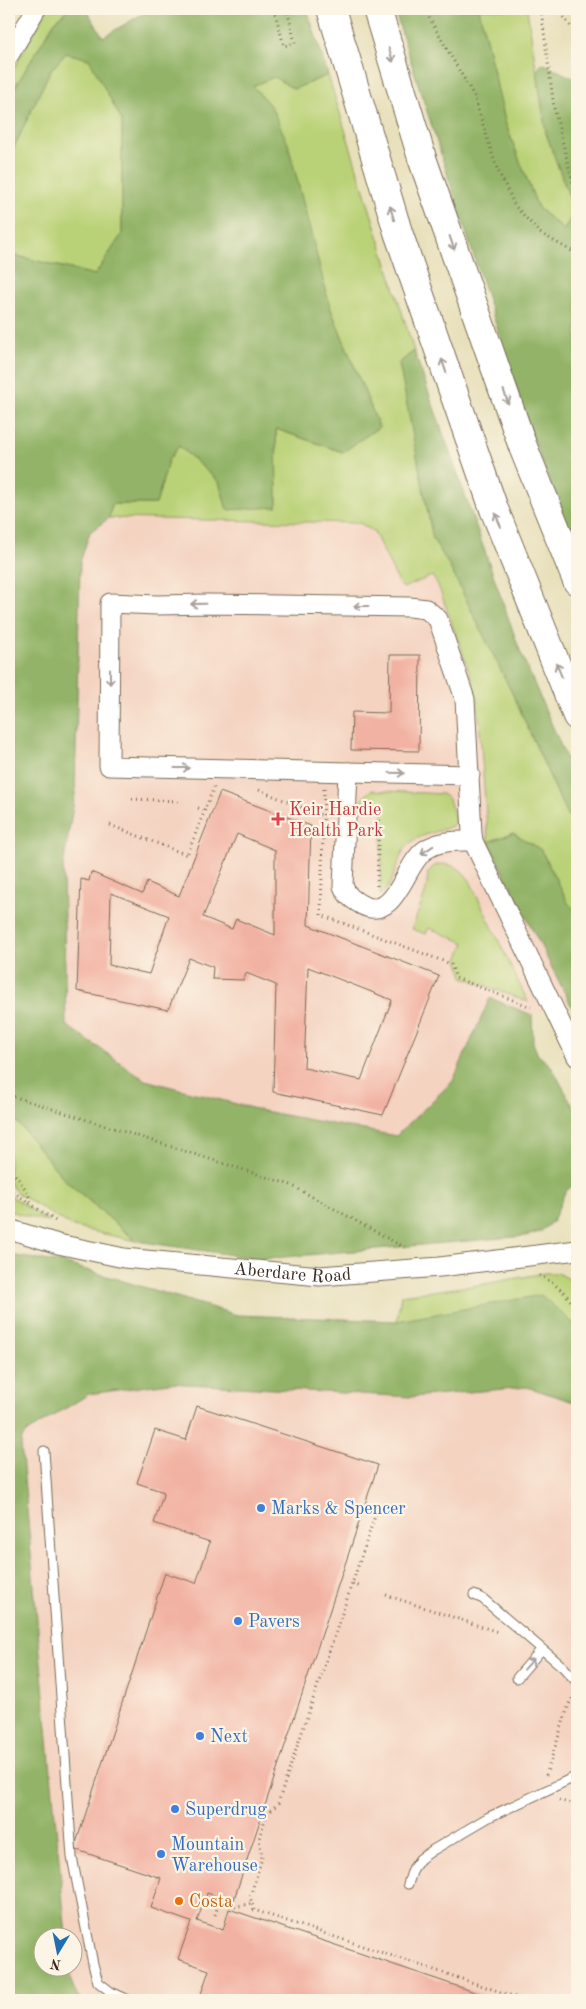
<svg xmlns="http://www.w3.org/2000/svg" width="586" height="2009" font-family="'Old Standard TT',serif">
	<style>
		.built { fill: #f4d3c1 }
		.green { fill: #bad277; stroke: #7a7e4a }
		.forest { fill: #93b468; stroke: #676f43 }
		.building { fill: #f2b2a3; fill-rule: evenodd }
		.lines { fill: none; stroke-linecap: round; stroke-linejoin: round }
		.lane-casing { stroke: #786a55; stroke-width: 11 }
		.street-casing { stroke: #786a55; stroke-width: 21 }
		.highway-casing { stroke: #786a55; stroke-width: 30 }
		.path { stroke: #786a55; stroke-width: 3; stroke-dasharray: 1 4; stroke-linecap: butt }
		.lane { stroke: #fff; stroke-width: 9 }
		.street { stroke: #fff; stroke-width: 19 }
		.highway { stroke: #fff; stroke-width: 28 }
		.oneway { stroke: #a79f9a }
		.health-dot { fill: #e0444e; stroke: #fcf5e5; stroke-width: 2 }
		.shop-dot { fill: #3f7fe0; stroke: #fcf5e5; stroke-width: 2 }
		.food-dot { fill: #e8710a; stroke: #fcf5e5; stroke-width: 2 }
		.labels { text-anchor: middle; stroke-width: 4.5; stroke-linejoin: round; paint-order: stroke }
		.health-label { font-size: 18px; fill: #be3a42; stroke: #fcf5e5; text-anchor: start }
		.street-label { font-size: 18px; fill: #3b2a1e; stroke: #fcf5e5 }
		.shop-label { font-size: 18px; fill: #366cbe; stroke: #fcf5e5; text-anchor: start }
		.food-label { font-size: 18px; fill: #c56008; stroke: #fcf5e5; text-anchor: start }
	</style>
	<rect width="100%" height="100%" fill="#fcf5e5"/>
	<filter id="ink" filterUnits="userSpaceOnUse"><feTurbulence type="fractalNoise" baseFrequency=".02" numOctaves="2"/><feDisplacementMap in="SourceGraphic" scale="10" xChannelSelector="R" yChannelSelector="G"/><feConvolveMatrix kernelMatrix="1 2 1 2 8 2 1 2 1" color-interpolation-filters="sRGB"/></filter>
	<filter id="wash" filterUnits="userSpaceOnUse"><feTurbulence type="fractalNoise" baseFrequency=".0096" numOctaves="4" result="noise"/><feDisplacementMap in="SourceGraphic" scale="20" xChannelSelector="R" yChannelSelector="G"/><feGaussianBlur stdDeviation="1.12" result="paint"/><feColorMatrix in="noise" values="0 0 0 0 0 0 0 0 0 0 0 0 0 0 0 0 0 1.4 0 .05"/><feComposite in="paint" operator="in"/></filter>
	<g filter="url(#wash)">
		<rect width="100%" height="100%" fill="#e8e0bb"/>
		<g class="built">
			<path d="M109,518l251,5 14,9 29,56 29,-12 6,9 34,94 6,25 10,138 80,158 -36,15 -42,-16 -37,82 -57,55 -133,-25 -118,-31 -79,-55 -3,-159 12,-72 5,-232 10,-30z"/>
			<path d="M169,1383l242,14 116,-10 50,16v597h-495l-7,-6 -4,-12 -2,-15 3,-1v-30h-6l-45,-491 1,-7 5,-6 62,-38z"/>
		</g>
		<g class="green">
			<path d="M47,9h22l-14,12 -46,76v-20z"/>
			<path d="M479,9h48l19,124 25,69v15l-7,13 -26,-22 -32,-83z"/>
			<path d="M66,53l24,6 32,62v113l-27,41 -86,-21v-96l41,-87z"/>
			<path d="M328,75l86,276 -15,12 34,176 16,26 65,132 53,118 10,6v91l-9,-9 -27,-53 -28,-17 -25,9 -10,-138 -6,-25 -34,-94 -6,-9 -29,12 -4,-5 -25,-51 -14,-9 -251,-5 3,-14h44l13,-45 10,-13 40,36 58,25 -1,-78 66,23 37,-25 -49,-120 -58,-199 -20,-23 22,-8 20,12z"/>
			<path d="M371,790l71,4 7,5 6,21 -3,6c-15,7 -35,8 -46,21 -10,13 -12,41 -26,48l3,-84 -26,-1 2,-8z"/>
			<path d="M442,864c14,1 20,5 28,17l58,121 -65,-25 -5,-18 7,-16 -36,-15 -3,6 -14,-5 14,-38 2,-18 6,-7z"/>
			<path d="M9,1112l56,68 71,61 -63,-14 -56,-34 -8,-10z"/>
			<path d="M9,1194l1,1 39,27 -40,-11z"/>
			<path d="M545,1273h13l19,10v48l-4,-8 -176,-2 4,-26 78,-10z"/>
		</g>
		<g class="forest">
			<path d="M69,9h17l17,28 48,-28h156l21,66 -34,14 -20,-12 -21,9 19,22 16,36 42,163 49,120 -36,25 -67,-23 1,78 -50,3 -8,-28 -40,-36 -10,13 -13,45h-44l-3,14 -19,14 -10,30 -5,232 -12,72 3,159 79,55 118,31 133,25 57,-55 37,-83 42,17 1,28 5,12 13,11 26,47v69l-12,10 -12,29 -13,11 -15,4 -264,23 -125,-18 -71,-61 -56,-68v-858l86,21 27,-41v-113l-33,-62 -23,-6 -16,18 -41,87v-61l46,-76z"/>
			<path d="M394,9h85l27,116 32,83 26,22 7,-13v-15l-25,-69 -9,-62 5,-8 35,17v472l-46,-119z"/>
			<path d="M414,351l106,300 57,132v38l-10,-6 -53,-118 -65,-132 -16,-26 -34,-176z"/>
			<path d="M513,833l28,17 27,53 9,9v105l-89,-175z"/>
			<path d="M9,1255l54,8 174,52 160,6 144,-26 32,28 4,8v72l-50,-16 -116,10 -242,-14 -80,11 -62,38 -5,6 -1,7 45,491h-24v30l27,1c2,13 3,24 13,33h-73z"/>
		</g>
		<g id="blocks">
			<g class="building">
				<path d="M390,655h30l-1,96 -68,-1 1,-38 37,1z"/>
				<path d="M220,792l91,34 -3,99 131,51 -56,139 -110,-23 3,-107 -30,-12 -2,7 -32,-1 1,-12 -24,-9 -21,52 -91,-19 4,-112 8,2 2,-9 51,22 5,-12 32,14zM237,834l38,16v85l-39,-16 -4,10 -29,-12zM111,893l58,23 -20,58 -40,-9zM308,967l84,33 -31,80 -57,-12z"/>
				<path d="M197,1406l181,59 -145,437 -26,-9 -10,28 26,9 6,-21 269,91h-299l10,-30 -31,-11 13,-37 -40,-14 10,-30 -87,-29 91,-276 31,10 14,-41 -56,-19 10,-31 -27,-9 18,-53 31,10z"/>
			</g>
		</g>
	</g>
	<g filter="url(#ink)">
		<use href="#blocks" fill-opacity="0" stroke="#786a55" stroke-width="1"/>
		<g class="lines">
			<defs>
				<g id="lane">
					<path d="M44,1451l28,406 21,107 5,18 13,10 18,8"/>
					<path d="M474,1595l9,4 80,68 14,15"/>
					<path d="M517,1678l24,-28"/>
					<path d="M408,1884l5,-15 7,-10 13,-9 56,-33 88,-41"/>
				</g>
				<g id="street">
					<path d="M9,55l27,-46"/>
					<path d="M348,772l-5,114c4,10 10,14 19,19 34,17 42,-40 63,-55 14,-10 32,-9 48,-9"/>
					<path d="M470,775l-361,-9 1,-163 47,2 51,-1 202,3 16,2 12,10 27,80 7,134 1,8 104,216"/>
					<path id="s1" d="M9,1229l49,15 66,14 196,18 120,-9 137,-17"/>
				</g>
				<g id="highway">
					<path d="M331,9l67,223 96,277 83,207"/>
					<path d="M377,9l45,149 101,289 54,134"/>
				</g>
			</defs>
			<use href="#lane" class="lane-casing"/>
			<use href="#street" class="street-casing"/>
			<use href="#highway" class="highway-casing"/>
			<g class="path">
				<path d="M274,9l10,37 11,-3 -8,-34"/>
				<path d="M424,9l50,87 22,70 19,40 25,27 37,21"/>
				<path d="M541,9l13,99 23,91"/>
				<path d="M558,9l19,26"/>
				<path d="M324,789l-3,126 130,49 5,14 75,29"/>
				<path d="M259,790l64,26"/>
				<path d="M132,799l49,2"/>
				<path d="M198,808l7,2"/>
				<path d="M110,825l77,30 27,-68"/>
				<path d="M377,886l2,-73"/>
				<path d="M9,1095l282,90 116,64"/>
				<path d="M9,1167l18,24 5,14"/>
				<path d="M9,1189l48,33"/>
				<path d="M539,1275c17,9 30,19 38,37"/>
				<path d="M379,1504l-101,299 -12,13 -7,23 3,19 -12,39 4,13 271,90"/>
				<path d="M353,1584l8,3"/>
				<path d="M386,1595l112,37"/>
				<path d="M546,1775l23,-71 4,-7 -1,-2"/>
				<path d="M559,1800l18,6"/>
				<path d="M215,1915l4,-13 15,5 18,-4"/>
			</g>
			<use href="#lane" class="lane"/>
			<use href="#street" class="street"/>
			<use href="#highway" class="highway"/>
		</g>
		<defs><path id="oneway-shaft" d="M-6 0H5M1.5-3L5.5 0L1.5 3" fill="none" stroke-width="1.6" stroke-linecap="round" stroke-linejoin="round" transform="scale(1.25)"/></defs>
		<g class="oneway">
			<use href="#oneway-shaft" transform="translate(391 55) rotate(73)"/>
			<use href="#oneway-shaft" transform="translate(392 213) rotate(-107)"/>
			<use href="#oneway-shaft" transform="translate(452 243) rotate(71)"/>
			<use href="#oneway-shaft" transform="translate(444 366) rotate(-109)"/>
			<use href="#oneway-shaft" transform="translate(506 397) rotate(71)"/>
			<use href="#oneway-shaft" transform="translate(498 520) rotate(-112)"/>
			<use href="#oneway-shaft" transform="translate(198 604) rotate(179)"/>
			<use href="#oneway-shaft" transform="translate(361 606) rotate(180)"/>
			<use href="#oneway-shaft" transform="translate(559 670) rotate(-112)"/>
			<use href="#oneway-shaft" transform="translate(110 677) rotate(90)"/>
			<use href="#oneway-shaft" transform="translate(182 768)"/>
			<use href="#oneway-shaft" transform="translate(397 773) rotate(1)"/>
			<use href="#oneway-shaft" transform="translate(427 850) rotate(147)"/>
			<use href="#oneway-shaft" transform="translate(529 1664) rotate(-48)"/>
		</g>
	</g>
	<path class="health-dot" d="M275.5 811.5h5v5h5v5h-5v5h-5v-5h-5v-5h5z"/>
	<g class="shop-dot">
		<circle cx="261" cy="1508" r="5"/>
		<circle cx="238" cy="1621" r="5"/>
		<circle cx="200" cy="1736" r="5"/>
		<circle cx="175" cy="1809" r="5"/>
		<circle cx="161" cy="1854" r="5"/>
	</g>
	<circle class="food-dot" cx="179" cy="1901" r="5"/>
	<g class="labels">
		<g class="health-label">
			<text x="289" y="815">Keir Hardie<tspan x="289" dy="21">Health Park</tspan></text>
		</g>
		<g class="street-label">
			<text dy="6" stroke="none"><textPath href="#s1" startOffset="288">Aberdare Road</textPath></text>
		</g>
		<g class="shop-label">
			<text x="271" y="1514">Marks &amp; Spencer</text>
			<text x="248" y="1627">Pavers</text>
			<text x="210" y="1742">Next</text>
			<text x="185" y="1815">Superdrug</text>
			<text x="171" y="1850">Mountain<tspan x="171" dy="21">Warehouse</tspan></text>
		</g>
		<g class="food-label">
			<text x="189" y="1907">Costa</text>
		</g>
	</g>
	<rect width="586" height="2009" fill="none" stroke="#fcf5e5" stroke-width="30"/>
	<g transform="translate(58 1952) rotate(190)"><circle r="24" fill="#fcf5e5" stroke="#afa495"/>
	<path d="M0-4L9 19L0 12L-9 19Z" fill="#1f6fb2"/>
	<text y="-8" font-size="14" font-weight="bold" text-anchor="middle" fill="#3b2a1e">N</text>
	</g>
</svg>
